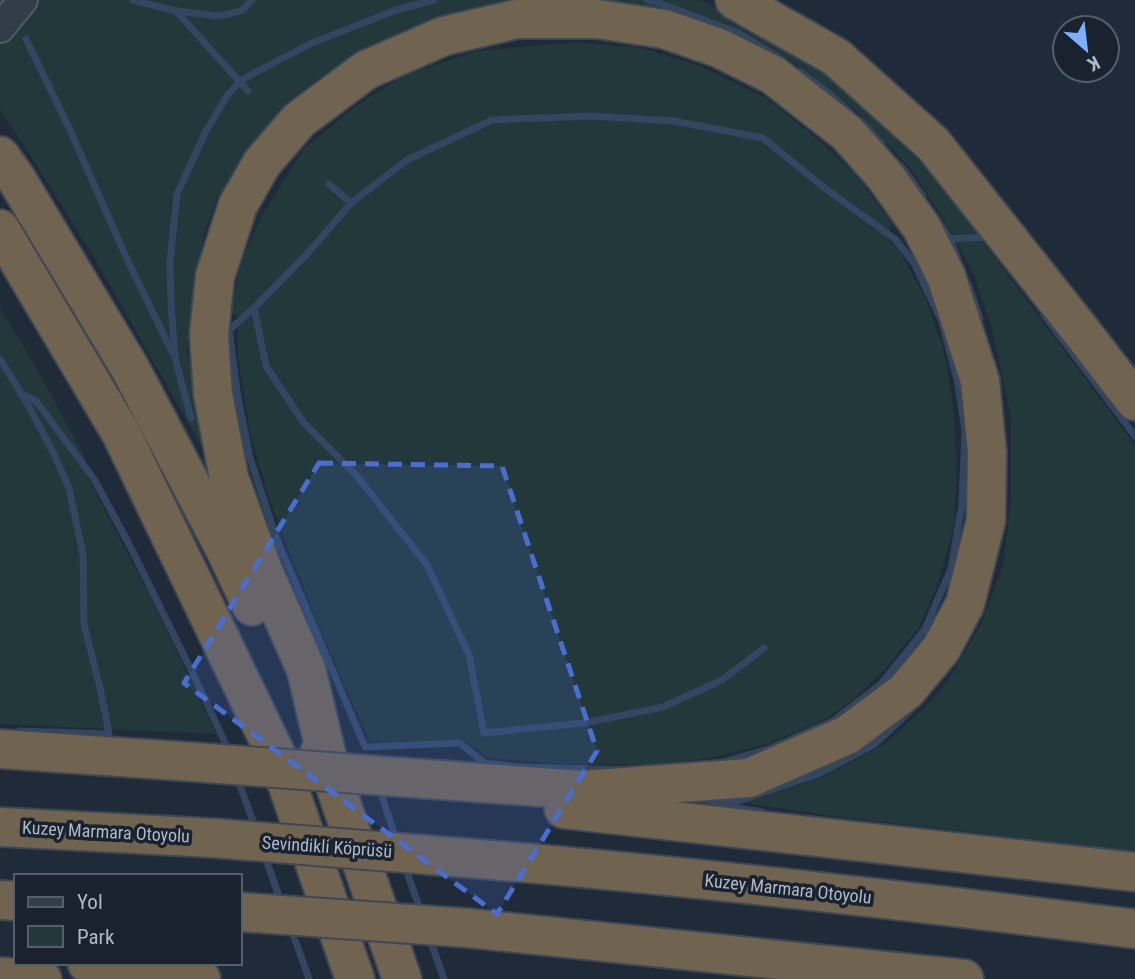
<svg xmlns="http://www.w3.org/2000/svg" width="1135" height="979" font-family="'Roboto Condensed',sans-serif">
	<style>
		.green { fill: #22383a }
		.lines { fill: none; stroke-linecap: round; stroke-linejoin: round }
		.stream { stroke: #324662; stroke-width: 7 }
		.tertiary-casing { stroke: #515b67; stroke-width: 32 }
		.motorway-casing { stroke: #3e4854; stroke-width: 42 }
		.tertiary { stroke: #333d49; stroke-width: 28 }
		.motorway { stroke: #706350; stroke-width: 38 }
		.motorway-bridge-casing { stroke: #3e4854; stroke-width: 42; stroke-linecap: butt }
		.motorway-bridge { stroke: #706350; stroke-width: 38 }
		.marked { fill: #486ed3; fill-opacity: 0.2; stroke: #486ed3; stroke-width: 5; stroke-dasharray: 14 9; stroke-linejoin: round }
		.labels { text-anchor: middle; stroke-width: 7; stroke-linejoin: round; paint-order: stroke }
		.street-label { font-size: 18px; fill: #aeb8c6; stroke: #19222e }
	</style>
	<rect width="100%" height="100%" fill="#202b39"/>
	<g class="green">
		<path d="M0,0h532l-113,24 -63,31 -43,27 -30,26 -34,39 -34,55 -11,33 -10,55 -7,62 23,109 -119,-209 -70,-111 -21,-31z"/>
		<path d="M538,0h163l83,41 59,44 115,115 28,33 -9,1 158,211v407l-295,-35 -95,-14 78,-26 62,-33 41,-38 22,-25 32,-55 23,-60 8,-65v-83l-19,-89 -18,-54 -22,-42 -41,-64 -57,-60 -67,-51 -27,-4z"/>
		<path d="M576,42l66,6 58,18 66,32 54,43 34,32 38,50 -5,16 12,11 27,49 18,52 9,53 4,65 -3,57 -17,60 -19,43 -35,42 -29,28 -30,21 -60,25 -55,13 -57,7 -86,-1 -78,-6 -24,-18 -94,2 -50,-113 -51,-130 -19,-66 -12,-76v-41l-7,-2 10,-54 24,-49 40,-64 54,-43 46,-29 72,-24z"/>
		<path d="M0,308l26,42 59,107v15l66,126 65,136 -216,-10z"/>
	</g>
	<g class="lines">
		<g class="stream">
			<path d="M133,0l43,11 72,80"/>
			<path d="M647,0l9,2 82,31 40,24"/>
			<path d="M177,11l41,5 23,-5 11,-11"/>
			<path d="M26,39l45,93 55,125 46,95"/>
			<path d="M799,71l31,23 20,18"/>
			<path d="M591,116l83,5 89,17 63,51 69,50 19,24 28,59 15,57 8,51 -3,74 -11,65 -26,60 -44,55 -48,37 -64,28 -56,16 -78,5 -116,-3 -35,-4 -24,-20 -95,4 -89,-210 -26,-79 -12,-60 -9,-68 25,-22 53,-54 44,-51 56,-43 85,-40z"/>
			<path d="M862,122l20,22"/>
			<path d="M901,166l22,30"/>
			<path d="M329,184l22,19"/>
			<path d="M940,224l10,15 7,18"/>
			<path d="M950,239l35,-2 4,5"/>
			<path d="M968,284l12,35"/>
			<path d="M254,308l12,58 38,57 53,53 70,89 42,90 15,78 100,-10 79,-16 59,-27 42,-32"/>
			<path d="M1044,315l91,121"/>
			<path d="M0,359l27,44 26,49 16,36 14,67 1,69 17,68 8,42 -89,-3"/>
			<path d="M21,394l15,7 58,78 36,67 64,130 28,60 7,17"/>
			<path d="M191,418l-16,-60 -4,-55 -1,-41 7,-68 29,-63 21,-35 13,-15 18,-10 54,-28 84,-33 38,-10"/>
			<path d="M237,778l19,51"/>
			<path d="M379,787l17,52"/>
			<path d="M763,812l-54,-8 30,-3 82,-28 54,-29 36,-34"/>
			<path d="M264,854l17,48"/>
			<path d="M404,864l17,48"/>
			<path d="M290,926l19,53"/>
			<path d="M429,937l15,42"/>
		</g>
		<defs>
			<path id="tertiary" d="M0,28l23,-28"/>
			<g id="motorway">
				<path d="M735,0l101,57 97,87 148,187 54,70"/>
				<path d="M0,156l17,24 114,190 94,179 27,57"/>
				<path d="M0,229l121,204 159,330 75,216"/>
				<path d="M0,749l193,13"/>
				<path d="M320,752l11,22 71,205"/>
				<path d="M331,774l-25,-105 -43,-98 -34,-93 -16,-84 -4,-60 6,-58 23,-71 24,-42 37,-43 67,-50 78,-34 73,-17h80l67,10 55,19 54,27 74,58 38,43 37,52 24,48 34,105 7,71 -1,68 -21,84 -24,45 -35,42 -59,44 -98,43 -167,12 -170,-12"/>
				<path d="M564,809l571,63"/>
				<path d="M0,827l213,11"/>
				<path d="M441,856c232,18 463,44 694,73"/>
				<path d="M0,900l16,1"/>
				<path d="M468,928l496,51"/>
				<path d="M87,963l24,2 90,14"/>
				<path d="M0,977l42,2"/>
			</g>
		</defs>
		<use href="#tertiary" class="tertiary-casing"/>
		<use href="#motorway" class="motorway-casing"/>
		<use href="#tertiary" class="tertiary"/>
		<use href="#motorway" class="motorway"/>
		<defs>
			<g id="motorway-bridge">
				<path d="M193,762l219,16"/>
				<path d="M213,838l228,18"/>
				<path d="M240,912l228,16"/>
			</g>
		</defs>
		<use href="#motorway-bridge" class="motorway-bridge-casing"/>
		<use href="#motorway-bridge" class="motorway-bridge"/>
	</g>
	<path class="marked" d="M319,463l183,3 95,285 -100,163 -313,-231z"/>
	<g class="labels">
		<g class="street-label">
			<text transform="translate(106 832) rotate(3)" y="6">Kuzey Marmara Otoyolu</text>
			<text transform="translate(327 847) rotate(4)" y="6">Sevindikli Köprüsü</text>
			<text transform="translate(788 889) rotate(6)" y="6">Kuzey Marmara Otoyolu</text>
		</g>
	</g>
	<rect x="14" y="874" width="228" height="91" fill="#19222e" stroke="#555e6b" stroke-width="2"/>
	<rect x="28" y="897" width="35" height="10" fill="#333d49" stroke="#555e6b" stroke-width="2"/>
	<text x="77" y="909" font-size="21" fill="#aeb8c6">Yol</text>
	<rect x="28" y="926" width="35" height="21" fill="#22383a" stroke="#555e6b" stroke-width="2"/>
	<text x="77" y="944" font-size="21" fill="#aeb8c6">Park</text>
	<g transform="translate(1086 49) rotate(152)"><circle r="33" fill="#19222e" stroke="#555e6b" stroke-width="2"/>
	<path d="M0-5L12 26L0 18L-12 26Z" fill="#7db0fc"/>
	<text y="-10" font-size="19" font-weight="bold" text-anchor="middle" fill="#aeb8c6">K</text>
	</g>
</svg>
